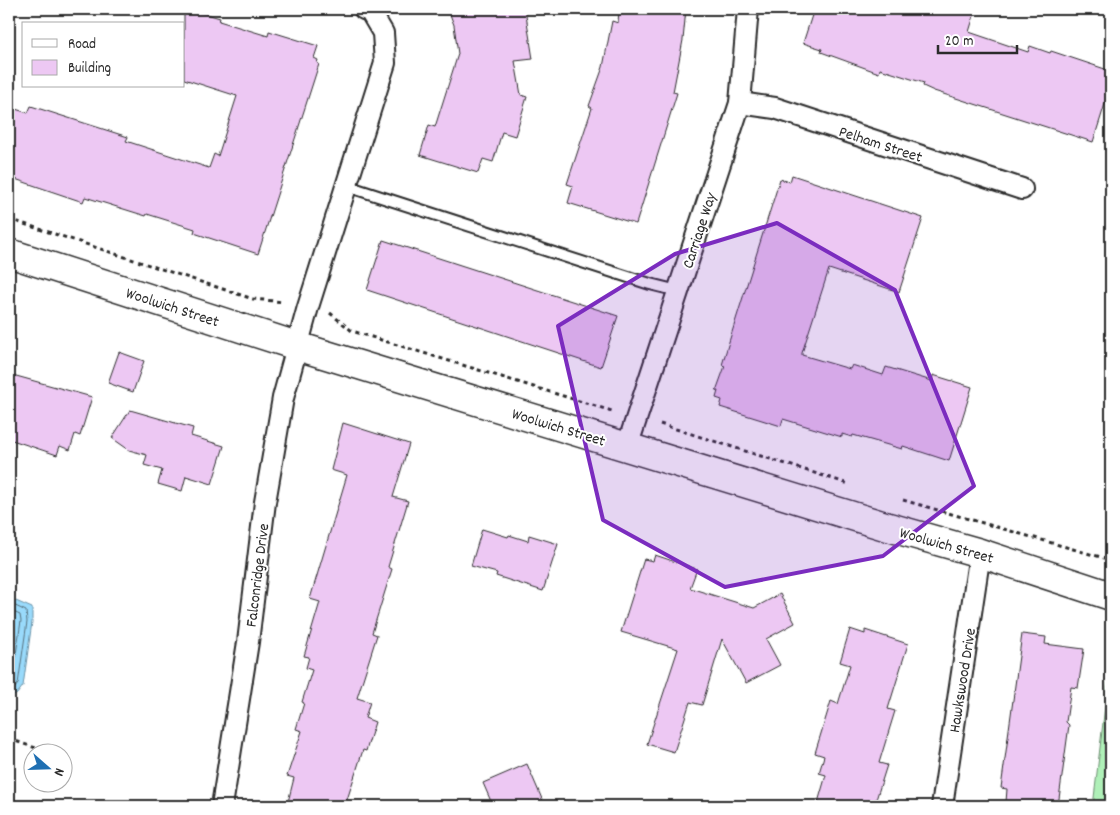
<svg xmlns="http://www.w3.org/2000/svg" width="1120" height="815" font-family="Dekko,sans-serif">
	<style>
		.green { fill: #aff0b8; stroke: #6d8e72 }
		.water { fill: #99dafb; stroke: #6d94a8 }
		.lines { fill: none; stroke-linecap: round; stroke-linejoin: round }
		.shore { stroke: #57717e; stroke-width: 1 }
		.building { fill: #edc8f3; stroke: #2b2b2b }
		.lane-casing { stroke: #2b2b2b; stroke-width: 14 }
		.street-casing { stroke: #2b2b2b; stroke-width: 24 }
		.secondary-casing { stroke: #2b2b2b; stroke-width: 31 }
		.path { stroke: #2b2b2b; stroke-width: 3; stroke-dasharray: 4 4; stroke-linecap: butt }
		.lane { stroke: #fff; stroke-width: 10 }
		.street { stroke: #fff; stroke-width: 20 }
		.secondary { stroke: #fff; stroke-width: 28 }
		.marked { fill: #7b2cbf; fill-opacity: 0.2; stroke: #7b2cbf; stroke-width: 4; stroke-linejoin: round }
		.labels { text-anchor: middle; stroke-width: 4; stroke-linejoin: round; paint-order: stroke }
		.street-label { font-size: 16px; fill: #2b2b2b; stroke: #fff }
	</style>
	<rect width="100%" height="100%" fill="#fff"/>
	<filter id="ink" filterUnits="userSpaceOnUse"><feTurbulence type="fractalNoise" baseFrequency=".02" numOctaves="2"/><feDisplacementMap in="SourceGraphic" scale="10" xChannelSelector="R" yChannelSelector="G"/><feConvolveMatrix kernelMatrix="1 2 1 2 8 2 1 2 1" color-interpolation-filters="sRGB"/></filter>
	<g filter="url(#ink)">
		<path class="green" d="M1111,656v150h-18z"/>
		<path class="water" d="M9,598l23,10v14l-9,64 -6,8 -8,5z"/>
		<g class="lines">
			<g class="shore">
				<path d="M9,603l17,8 1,11 -9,62 -5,6 -4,3"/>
				<path d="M9,610l11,5 1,6 -9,60 -3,5"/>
			</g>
		</g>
		<g class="building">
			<path d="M184,9h6l30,9 -1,3 49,15 1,-5 49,15 -4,12 4,2 -1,3 2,1 -61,190 -64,-21 1,-4 -48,-15 -1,2 -61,-19 -2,5 -74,-25v-70l19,6 3,-7 97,31 -2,4 83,27 5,-14 4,2 19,-60 -53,-17z"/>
			<path d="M448,9h77l8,50 -18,2 6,34 6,2 -12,39 -13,-4 -9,30 -10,-3 -5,14 -58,-18 9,-30 6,2 23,-73 -4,-29z"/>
			<path d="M619,9h67l-3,31 -10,52 4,1 -41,131 -68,-21 5,-17 -6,-2 25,-76 -3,-2 14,-39 9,-46 6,2z"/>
			<path d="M814,9h162l-7,23 59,20 2,-6 20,7 1,-2 60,20v14l-18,57 -159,-51 -11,-5 1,-3 -44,-14 -1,4 -58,-21 1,-3 -19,-6z"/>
			<path d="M792,175l131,43 -24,74 -70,-23 -27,84v2l48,14 2,-4 31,10 3,-8 46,14 1,-6 39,12 -23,74 -46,-15 -1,3 -49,-14 -1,2 -10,-3v3l-59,-18 -2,7 -61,-19 2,-7 -6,-2 2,-7h-2l9,-25 -3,-1 6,-20 52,-166 10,3z"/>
			<path d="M383,240l235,76 -17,51 -234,-77z"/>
			<path d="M119,352l25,9 -11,31 -25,-9z"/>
			<path d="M9,374l83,23 -12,39 -5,-2 -5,16 -10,-4 -3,9 -48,-16z"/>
			<path d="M130,410l63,18 -2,8 33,10 -12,38 -26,-8 -4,15 -24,-7 4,-14 -18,-5 3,-10 -18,-5 -17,-12z"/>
			<path d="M343,423l66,21 -16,53 15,4 -20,66 4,2 -20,64 5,2 -20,63 13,4 -5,16 10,4 -9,29 -3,-1 -18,56h-58l7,-28 -7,-2 15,-45 -6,-2 8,-26 -2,-1 10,-32 -6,-2 3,-11 -5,-1 16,-54 -10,-3 37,-124 -16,-5z"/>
			<path d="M482,529l26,8 1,-2 19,6 1,-6 29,9 -15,47 -47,-15 1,-3 -26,-7z"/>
			<path d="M655,555l42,14 -7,19 64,20 26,-14 15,29 -29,16 14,26 -34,18 -24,-44 -20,66 -12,-3 -16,50 -27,-8 31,-95 -57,-17 23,-73 9,2z"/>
			<path d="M850,629l15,5v-4l43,14 -20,65 7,2 -16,52 8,2 -13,41h-57l9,-31 -7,-2 5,-17 -9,-3 16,-52 7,3 12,-39 -10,-3z"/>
			<path d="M1022,634l24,3 -1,7 39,5 -6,39 -7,-1 -5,35 3,3 -11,81h-24l-28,-4 1,-13 -6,-1z"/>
			<path d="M527,764l18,42h-52l-10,-23z"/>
		</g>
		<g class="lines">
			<defs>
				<path id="lane" d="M347,186l303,98 28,7"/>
				<g id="street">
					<path d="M740,103l35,5 247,81"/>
					<path d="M627,447l113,-344 8,-94"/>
					<path d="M222,806l26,-164 17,-140 18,-104 25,-91 77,-244 -2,-30 -13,-22 -6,-2"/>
					<path d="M942,806l38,-253"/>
				</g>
				<path id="secondary" d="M9,253l288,93 588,180 95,27 131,43"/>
			</defs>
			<use href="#lane" class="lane-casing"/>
			<use href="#street" class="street-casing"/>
			<use href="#secondary" class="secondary-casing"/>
			<g class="path">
				<path d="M9,219l244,80 31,3"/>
				<path d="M330,313l22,18 263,81"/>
				<path d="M660,424l189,60"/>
				<path d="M903,500l208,60"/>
				<path d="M9,739l27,9"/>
			</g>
			<use href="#lane" class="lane"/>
			<use href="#street" class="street"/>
			<use href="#secondary" class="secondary"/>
		</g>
	</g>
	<path class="marked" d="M777,223l118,67 79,196 -91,70 -158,31 -122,-67 -45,-194 117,-72z"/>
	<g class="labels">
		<g class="street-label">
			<text transform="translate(881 143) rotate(18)" y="6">Pelham Street</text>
			<text transform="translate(698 230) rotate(-72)" y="6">Carriage Way</text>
			<text transform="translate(173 306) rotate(18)" y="6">Woolwich Street</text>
			<text transform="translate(559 426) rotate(17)" y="6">Woolwich Street</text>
			<text transform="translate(947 544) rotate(16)" y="6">Woolwich Street</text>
			<text transform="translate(256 575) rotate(-83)" y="6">Falconridge Drive</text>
			<text transform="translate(961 680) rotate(-81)" y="6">Hawkswood Drive</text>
		</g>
	</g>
	<rect width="1120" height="815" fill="none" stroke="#fff" stroke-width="30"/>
	<rect x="15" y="15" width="1090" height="785" fill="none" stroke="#2b2b2b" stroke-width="2" filter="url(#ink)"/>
	<rect x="22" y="22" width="162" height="65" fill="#ffffff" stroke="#aaaaaa"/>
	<rect x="32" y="39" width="25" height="8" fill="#ffffff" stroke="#aaaaaa"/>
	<text x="68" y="48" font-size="15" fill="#2b2b2b">Road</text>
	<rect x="32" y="60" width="25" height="15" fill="#edc8f3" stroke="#aaaaaa"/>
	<text x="68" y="72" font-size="15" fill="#2b2b2b">Building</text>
	<g transform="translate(48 768) rotate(110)"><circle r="24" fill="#ffffff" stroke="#aaaaaa"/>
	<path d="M0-4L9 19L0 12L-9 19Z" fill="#1f6fb2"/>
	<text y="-8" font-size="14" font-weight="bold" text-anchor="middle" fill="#2b2b2b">N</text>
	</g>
	<path d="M938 45v8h79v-8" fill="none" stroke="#2b2b2b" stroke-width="2.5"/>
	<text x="945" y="45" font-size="15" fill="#2b2b2b" stroke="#ffffff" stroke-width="4" paint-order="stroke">20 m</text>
</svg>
